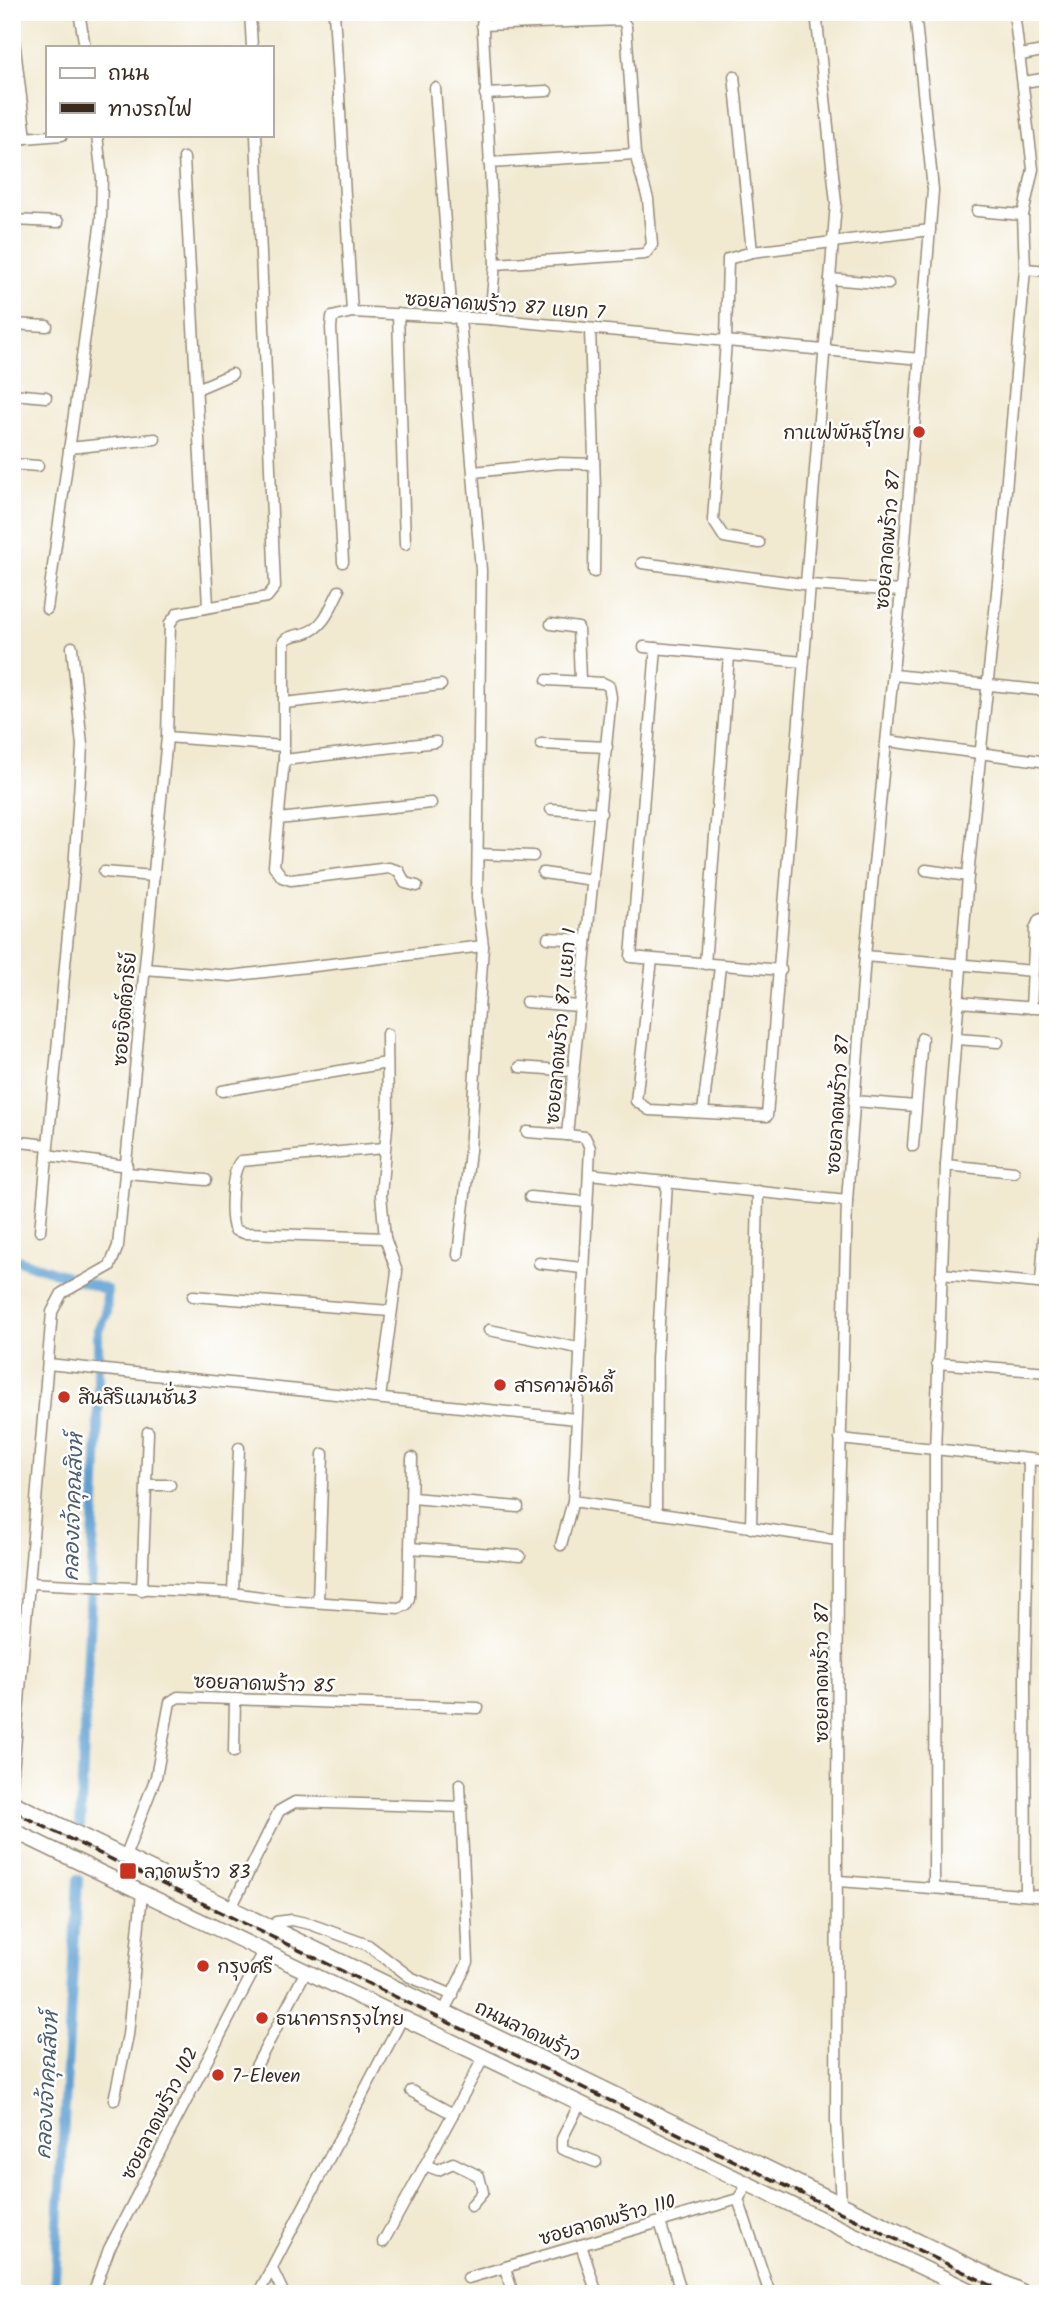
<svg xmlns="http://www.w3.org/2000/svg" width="1060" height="2306" font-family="Kalam,'Playpen Sans Thai',sans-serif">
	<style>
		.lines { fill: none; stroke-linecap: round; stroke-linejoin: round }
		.canal { stroke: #5fa0d2; stroke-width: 10 }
		.minor-casing { stroke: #968a77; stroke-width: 13 }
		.major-casing { stroke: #968a77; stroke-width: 17 }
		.minor { stroke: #fff; stroke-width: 10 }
		.major { stroke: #fff; stroke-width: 14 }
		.rail { stroke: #3b2a1e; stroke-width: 3.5; stroke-dasharray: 10 5; stroke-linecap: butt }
		.poi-dot { fill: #c8321e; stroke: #fff; stroke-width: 2.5 }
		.labels { text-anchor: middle; stroke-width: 5; stroke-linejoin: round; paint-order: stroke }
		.street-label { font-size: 19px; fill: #3b2a1e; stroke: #fff }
		.poi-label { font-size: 19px; fill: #3b2a1e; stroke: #fff; text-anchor: start }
		.water-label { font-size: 21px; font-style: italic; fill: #4b5f6f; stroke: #fff }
	</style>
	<rect width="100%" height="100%" fill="#fff"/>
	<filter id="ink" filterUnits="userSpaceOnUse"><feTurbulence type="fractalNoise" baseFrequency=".0143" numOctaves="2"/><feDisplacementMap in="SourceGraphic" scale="14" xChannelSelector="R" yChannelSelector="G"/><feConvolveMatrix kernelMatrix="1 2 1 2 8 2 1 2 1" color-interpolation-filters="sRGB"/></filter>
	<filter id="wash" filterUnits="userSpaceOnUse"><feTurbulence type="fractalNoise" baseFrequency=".00686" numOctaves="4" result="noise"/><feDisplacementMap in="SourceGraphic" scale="28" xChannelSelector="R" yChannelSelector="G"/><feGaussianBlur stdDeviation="1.57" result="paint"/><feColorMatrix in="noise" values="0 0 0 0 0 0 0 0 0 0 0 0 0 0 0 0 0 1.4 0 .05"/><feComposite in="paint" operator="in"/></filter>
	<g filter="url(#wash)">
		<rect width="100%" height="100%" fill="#f1e9d0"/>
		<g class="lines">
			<g class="canal">
				<path d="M12,1258l95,32 -1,24 -8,16v108l-18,388"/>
				<path d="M54,2294l24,-415"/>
			</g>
		</g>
	</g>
	<g filter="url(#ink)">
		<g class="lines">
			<defs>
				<g id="minor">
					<path d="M79,12l6,35"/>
					<path d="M250,12l2,35"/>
					<path d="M334,12l18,300"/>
					<path d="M482,12l13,252 -5,55"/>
					<path d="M12,24l14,114"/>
					<path d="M482,25l140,-5 4,6 9,128 13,45 4,46 -7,9 -150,10"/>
					<path d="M1021,55l27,-5"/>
					<path d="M734,76l18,176"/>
					<path d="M1024,82l24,-4"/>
					<path d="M435,88l17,230"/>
					<path d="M485,94l62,-3"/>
					<path d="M12,139l50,-4"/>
					<path d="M184,158l24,448"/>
					<path d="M489,163l146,-9"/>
					<path d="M977,211l46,4"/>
					<path d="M12,220l46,2"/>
					<path d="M1025,269l23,2"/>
					<path d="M830,279l58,5"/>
					<path d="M398,314l7,230"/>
					<path d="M12,324l35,2"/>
					<path d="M590,329l5,160 -1,83"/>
					<path d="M197,389l35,-15"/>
					<path d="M12,394l34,3"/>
					<path d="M69,448l86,-9"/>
					<path d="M12,464l26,2"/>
					<path d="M474,472l85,-9 35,1"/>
					<path d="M759,543l-35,-6 -11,-17 13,-179 2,-82 24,-7 178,-22"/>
					<path d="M343,562l-12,-234 1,-11 20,-5 138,7 430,40"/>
					<path d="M642,563l168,22 91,6"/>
					<path d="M806,584l30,-381 -20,-191"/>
					<path d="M339,591c-9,17 -14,35 -33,42 -8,3 -15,1 -22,8v119l-10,106 8,11 9,3 98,-12 10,3 6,12 12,3"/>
					<path d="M47,609l54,-389 1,-42 -5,-43"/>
					<path d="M551,624l27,4 2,52"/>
					<path d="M644,647l159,15"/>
					<path d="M656,648l-25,309 150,13"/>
					<path d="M894,675l154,16"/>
					<path d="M547,680l56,3 6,3 2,11 -44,438 18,2 5,11 -17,353 -12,44"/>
					<path d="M285,703l156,-18"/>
					<path d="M167,737l116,9"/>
					<path d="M888,741l160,21"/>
					<path d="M541,744l66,3"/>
					<path d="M284,760l152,-18"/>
					<path d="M551,809l50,4"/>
					<path d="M278,819l153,-16"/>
					<path d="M478,854l55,2"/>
					<path d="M926,870l42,6"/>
					<path d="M104,872l50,4"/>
					<path d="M543,873l50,7"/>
					<path d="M548,938l38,2"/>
					<path d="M865,956l168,15"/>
					<path d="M652,959l-16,142 13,9 118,6 43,-531"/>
					<path d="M705,964l24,-308"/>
					<path d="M145,969l85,7 253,-30"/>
					<path d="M526,1002l53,4"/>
					<path d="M960,1002l88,7"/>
					<path d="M1031,1008l4,-79 4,-9 9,-3"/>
					<path d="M957,1039l41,3"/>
					<path d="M520,1067l54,4"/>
					<path d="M222,1091l165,-28"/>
					<path d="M855,1101l60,5"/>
					<path d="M703,1112l17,-146"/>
					<path d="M527,1132l40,3"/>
					<path d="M12,1141l35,4"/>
					<path d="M913,1146l9,-108"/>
					<path d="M384,1148l-143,13c-10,8 -12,58 -6,69l9,3 141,5"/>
					<path d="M47,1155l80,11"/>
					<path d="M946,1165l68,7"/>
					<path d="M127,1173l79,7"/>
					<path d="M589,1174l258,27"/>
					<path d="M530,1197l56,5"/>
					<path d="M40,1231l34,-361 7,-106 1,-19 -10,-98"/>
					<path d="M458,1255l12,-104 13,-205 -6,-48 4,-328 -21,-252"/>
					<path d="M539,1263l43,5"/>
					<path d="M941,1274l107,10"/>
					<path d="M1041,1283l7,-99"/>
					<path d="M193,1296l197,15"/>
					<path d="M489,1330l89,18"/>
					<path d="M937,1363l111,9"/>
					<path d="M48,1364l528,55"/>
					<path d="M380,1398l17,-126 -12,-34 -4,-43 7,-79 -1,-82"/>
					<path d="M840,1439l208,22"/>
					<path d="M147,1485h23"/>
					<path d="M412,1498l106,9"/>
					<path d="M573,1501l265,39"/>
					<path d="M656,1513l1,-155 10,-176"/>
					<path d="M751,1528l7,-337"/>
					<path d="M410,1548l110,8"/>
					<path d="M31,1583l202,10 48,7 118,8 7,-3 3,-7 3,-140"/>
					<path d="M142,1590l6,-158"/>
					<path d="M233,1593l6,-145"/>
					<path d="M318,1602l5,-148"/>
					<path d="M234,1752l1,-53"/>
					<path d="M12,1784l40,-472 10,-19 48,-27 8,-20 49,-509 3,-114 8,-10 89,-16 8,-10 -19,-452"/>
					<path d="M125,1857l31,-80 14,-75 8,-5 300,11"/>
					<path d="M839,1881l209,16"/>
					<path d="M12,1886l3,-54"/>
					<path d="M934,1887l1,-436 11,-286 22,-289 31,-304 26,-303 -2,-54 10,-46 -19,-157"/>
					<path d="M1026,1894l-1,-216 4,-218"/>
					<path d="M231,1908l48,-97 16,-9 167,5"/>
					<path d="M273,1928l3,-6 16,-2 18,4 58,21 42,32 43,18"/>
					<path d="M444,2011l24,-49 -8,-178"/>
					<path d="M253,2072l53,-101"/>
					<path d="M411,2091l42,23"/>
					<path d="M114,2100l14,-65 14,-142"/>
					<path d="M580,2103l-18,36v10l34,13"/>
					<path d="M425,2165l13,5 15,-7 26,13 4,16 -12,14"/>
					<path d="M738,2199l32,95"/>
					<path d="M841,2203l-5,-82 2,-581 9,-339 18,-245 36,-365 32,-401 -18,-178"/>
					<path d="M660,2222l22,72"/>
					<path d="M383,2242l101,-185"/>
					<path d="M581,2245l16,49"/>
					<path d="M505,2268l8,26"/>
					<path d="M272,2269l12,25"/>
					<path d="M468,2278l270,-79 10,-15"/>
					<path d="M93,2294l16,-45 155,-298"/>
					<path d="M258,2294l145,-277"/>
				</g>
				<g id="major">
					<path d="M12,1802l1015,492"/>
					<path d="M12,1830l965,464"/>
				</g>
			</defs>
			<use href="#minor" class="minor-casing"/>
			<use href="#major" class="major-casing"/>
			<use href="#minor" class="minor"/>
			<use href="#major" class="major"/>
			<path class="rail" d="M12,1811l997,483"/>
		</g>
	</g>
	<g class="poi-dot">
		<circle cx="919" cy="432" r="7"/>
		<circle cx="500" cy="1385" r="7"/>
		<circle cx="64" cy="1397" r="7"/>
		<rect x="119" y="1862" width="18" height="18" rx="3.5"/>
		<circle cx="203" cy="1966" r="7"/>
		<circle cx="262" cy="2018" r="7"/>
		<circle cx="218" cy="2075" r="7"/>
	</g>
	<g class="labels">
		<g class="street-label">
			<text transform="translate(505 305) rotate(4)" y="7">ซอยลาดพร้าว 87 แยก 7</text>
			<text transform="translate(887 540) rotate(-85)" y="7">ซอยลาดพร้าว 87</text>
			<text transform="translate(124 1009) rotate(-85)" y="7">ซอยจิตต์อารีย์</text>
			<text transform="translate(560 1026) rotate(-85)" y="7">ซอยลาดพร้าว 87 แยก 1</text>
			<text transform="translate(837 1105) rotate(-86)" y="7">ซอยลาดพร้าว 87</text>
			<text transform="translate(821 1673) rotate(-90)" y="7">ซอยลาดพร้าว 87</text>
			<text transform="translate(264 1683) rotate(2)" y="7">ซอยลาดพร้าว 85</text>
			<text transform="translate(528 2030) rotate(26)" y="7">ถนนลาดพร้าว</text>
			<text transform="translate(159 2113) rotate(-63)" y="7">ซอยลาดพร้าว 102</text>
			<text transform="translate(607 2219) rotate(-16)" y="7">ซอยลาดพร้าว 110</text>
		</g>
		<g class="poi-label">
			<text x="905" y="439" text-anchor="end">กาแฟพันธ์ุไทย</text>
			<text x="514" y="1392">สารคามอินดี้</text>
			<text x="78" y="1404">สินสิริแมนชั่น3</text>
			<text x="144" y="1878">ลาดพร้าว 83</text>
			<text x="217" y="1973">กรุงศรี</text>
			<text x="276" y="2025">ธนาคารกรุงไทย</text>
			<text x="232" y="2082">7-Eleven</text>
		</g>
		<g class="water-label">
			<text transform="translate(73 1507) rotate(-88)" y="7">คลองเจ้าคุณสิงห์</text>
			<text transform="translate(47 2085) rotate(-87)" y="7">คลองเจ้าคุณสิงห์</text>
		</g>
	</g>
	<rect width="1060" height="2306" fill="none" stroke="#fff" stroke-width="42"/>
	<rect x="46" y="46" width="228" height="91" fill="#ffffff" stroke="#b1aaa5" stroke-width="2"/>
	<rect x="60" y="68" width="35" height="10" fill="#ffffff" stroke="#b1aaa5" stroke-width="2"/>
	<text x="108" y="80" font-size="21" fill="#3b2a1e">ถนน</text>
	<rect x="60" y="103" width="35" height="10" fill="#3b2a1e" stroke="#b1aaa5" stroke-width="2"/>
	<text x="108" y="116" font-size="21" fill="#3b2a1e">ทางรถไฟ</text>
</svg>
